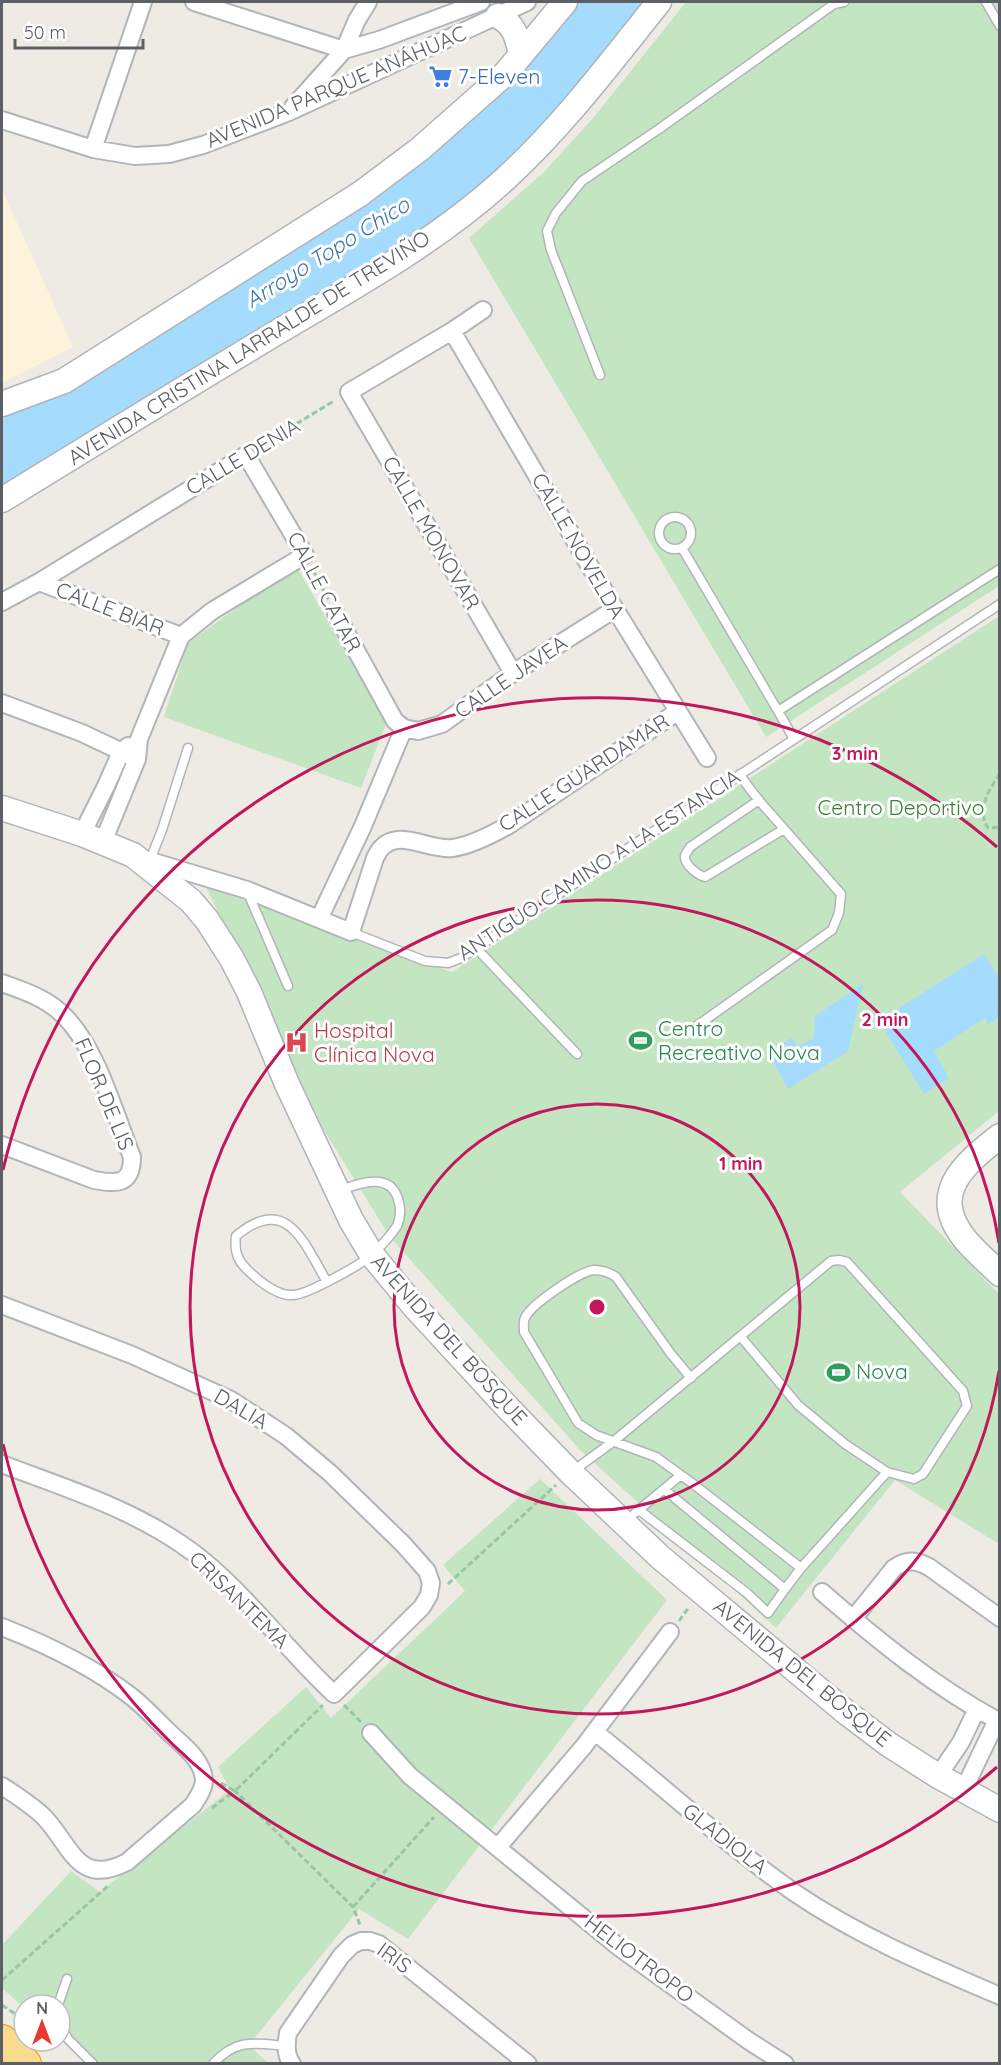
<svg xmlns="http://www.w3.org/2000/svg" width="1001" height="2065" viewBox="0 0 1001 2065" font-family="Quicksand,sans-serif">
<rect width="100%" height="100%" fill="#eeebe4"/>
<path fill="#fdf3da" d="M2 189 73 347 2 383Z"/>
<path fill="#c3e5c1" d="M686 2H999V586L766 737 469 238 544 172 594 117Z
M296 565 386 724 361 788 164 717 188 643Z
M999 616V1111L900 1192 999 1294V1544L895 1480 776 1628 581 1451 390 1237 322 1127 206 887 452 972Z
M540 1479 667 1600 408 1939 359 1909 249 2045 268 2063H88L60 2039V2005H24V2008L2 1988V1945L71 1871 100 1892 230 1790 218 1767 306 1687 331 1718 465 1591 443 1565Z"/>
<path fill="#a5dbfd" d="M565 2H659L504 179 2 500V419L360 194Z
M984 954 999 978V1017L988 1024 985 1018 934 1051 949 1078 924 1094 879 1021Z
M863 984 848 1051 788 1089 768 1052 792 1038 797 1047 814 1038 815 1016Z"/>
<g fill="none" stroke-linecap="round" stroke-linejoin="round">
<defs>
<path id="lane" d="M986 2 1000 26
M600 375 551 250 547 231 556 213 582 181 659 129 834 4 844 2
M659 533a16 16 0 1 1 32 0a16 16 0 1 1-32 0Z
M682 548 778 711 1000 569
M778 711 794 739
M740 774C751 794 769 811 784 829L705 877C698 875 684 865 685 856 686 852 689 850 690 847L759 800
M150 860 162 830 188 748
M248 893 288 986
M351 932 425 961 448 963 461 958 1000 604
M477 949 577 1054
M691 1030 832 930 839 913 841 894 784 829
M327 1282C304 1243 287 1193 236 1236 233 1259 243 1267 260 1281 269 1288 281 1296 293 1295 307 1295 362 1264 373 1254 381 1246 391 1235 397 1226 401 1217 401 1208 398 1199 390 1172 360 1183 340 1190
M691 1378 671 1354 616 1277C609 1272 602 1270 594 1270 580 1271 530 1305 525 1318 523 1321 524 1327 524 1332L578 1423 596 1435 656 1457 692 1483 801 1568 887 1472
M573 1471 614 1441 831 1261 839 1260 847 1262 963 1391 967 1406 923 1474 914 1479 887 1472 845 1444 798 1405 741 1337
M639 1510 747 1593 768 1613 785 1589 665 1490
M635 1513 681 1475
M785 1589 801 1568
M58 2005 67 1979
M60 2025 68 2039 93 2064
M213 2064C236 2038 255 2043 286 2046"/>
<path id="street" d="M194 2 344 50 379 40 481 2
M293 107 344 50 357 20 368 2
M2 120 93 149 135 156 169 154 203 145 289 112 527 2
M93 149 143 2
M483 310 452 331 349 392 513 673
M452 331 615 609 707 758
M39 582 181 636
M2 602 39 582 246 455 305 555 212 611 181 636 139 739 137 759 103 842
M336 614 395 721 404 728 418 731 442 724 513 673 615 609
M2 703 82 733 137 759
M82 834 106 786 121 752 128 746
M144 859 247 890 351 932 375 858C391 822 426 851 452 848 470 846 493 834 509 825L677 712
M319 919 363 826 404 728
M2 983C21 990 44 997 60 1012 96 1044 114 1112 132 1157 132 1185 117 1184 94 1180L2 1145
M2 1305 132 1355 231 1400 286 1436 330 1473 403 1544 427 1571 431 1583 429 1595 422 1607 334 1694C283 1647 238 1582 181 1544 127 1507 62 1487 2 1464
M822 1592C877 1640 935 1687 1000 1722
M853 1619 894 1568C907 1559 916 1560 929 1567L1000 1618
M2 1627C48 1645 92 1666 132 1697 146 1708 159 1723 172 1735 185 1747 203 1761 204 1780 204 1789 198 1797 193 1805L127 1862C77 1888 71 1844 43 1816 30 1804 16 1795 2 1786
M595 1732C662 1785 725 1844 795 1893 858 1936 930 1966 1000 1996
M371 1733 410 1776 620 1948 749 2041 785 2064
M938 1776 961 1742 977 1709
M963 1791 997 1720
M498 1847 584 1746 670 1632
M292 2064C285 2055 286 2044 288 2033L341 1956 352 1945 361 1941H370L379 1944 528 2064"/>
<path id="secondary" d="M498 16C515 25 517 37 521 54
M2 404 64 381 360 194 420 149 505 74 565 2
M2 500C93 444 184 388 276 333 355 286 436 242 505 179 563 126 610 63 659 2
M2 808 82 834 133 855 191 901 207 920 232 959 249 992 287 1084 351 1220 372 1255 414 1306 508 1408 570 1472 660 1557 847 1713 888 1744 938 1776 1000 1810
M1000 1136C964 1164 929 1193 964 1238 974 1251 988 1262 1000 1274"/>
<path id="highway" d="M2 2041 25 2064"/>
</defs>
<use href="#lane" stroke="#b1b5b9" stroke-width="11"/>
<use href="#street" stroke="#b1b5b9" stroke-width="20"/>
<use href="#secondary" stroke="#b0b4b9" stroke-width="27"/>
<use href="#highway" stroke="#ec9906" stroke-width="34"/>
<path stroke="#9ac6a4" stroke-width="3" stroke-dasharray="6 3" stroke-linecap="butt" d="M258 447 334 401
M313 570 329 601
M1000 774C989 789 976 810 988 828L1000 827
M448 1584 556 1485
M679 1621 689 1607
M344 1705 361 1722
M221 1783 235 1791 323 1705
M212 1808 235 1791 353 1907 360 1925
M353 1907 434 1817
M2 1980 108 1886
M2 2005 24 2020"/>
<use href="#lane" stroke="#fff" stroke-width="8"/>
<use href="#street" stroke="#fff" stroke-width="16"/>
<use href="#secondary" stroke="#fff" stroke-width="24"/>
<use href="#highway" stroke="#fada8f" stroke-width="32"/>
</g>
<g fill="none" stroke="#c2185b" stroke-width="3">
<circle cx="597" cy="1307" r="203"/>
<path d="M999 1371A407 407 0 1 1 999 1243"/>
<path d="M997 1767A610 610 0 0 1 3 1444M3 1170A610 610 0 0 1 997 847"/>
</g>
<defs>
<symbol id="supermarket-bare" viewBox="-9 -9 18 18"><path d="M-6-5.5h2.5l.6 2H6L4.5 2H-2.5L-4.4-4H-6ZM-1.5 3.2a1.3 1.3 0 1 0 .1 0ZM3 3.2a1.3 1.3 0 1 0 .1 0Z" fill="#3f7fe0" stroke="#fff" stroke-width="2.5" paint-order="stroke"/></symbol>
<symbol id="stadium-bare" viewBox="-9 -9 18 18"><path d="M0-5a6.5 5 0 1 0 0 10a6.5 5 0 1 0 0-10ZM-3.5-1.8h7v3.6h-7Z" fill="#2e9e5b" stroke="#fff" stroke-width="2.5" paint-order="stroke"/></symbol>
<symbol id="hospital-bare" viewBox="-9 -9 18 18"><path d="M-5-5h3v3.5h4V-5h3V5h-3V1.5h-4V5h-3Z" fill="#e0444e" stroke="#fff" stroke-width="2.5" paint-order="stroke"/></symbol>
</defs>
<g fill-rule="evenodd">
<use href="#supermarket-bare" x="424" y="60" width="33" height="33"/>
<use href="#stadium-bare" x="624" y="1024" width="33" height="33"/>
<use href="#hospital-bare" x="280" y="1026" width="33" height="33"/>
<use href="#stadium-bare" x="822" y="1356" width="33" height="33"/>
</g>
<g text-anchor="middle" stroke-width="6" stroke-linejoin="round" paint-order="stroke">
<g font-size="21" fill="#366cbe" stroke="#fff" text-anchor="start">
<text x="458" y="84">7-Eleven</text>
</g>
<g font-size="21" fill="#5c6064" stroke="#fff">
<text transform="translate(336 87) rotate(-23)" y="7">AVENIDA PARQUE ANÁHUAC</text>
<text transform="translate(249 348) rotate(-32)" y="7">AVENIDA CRISTINA LARRALDE DE TREVIÑO</text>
<text transform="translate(243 457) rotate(-31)" y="7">CALLE DENIA</text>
<text transform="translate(431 533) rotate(60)" y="7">CALLE MONOVAR</text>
<text transform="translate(578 546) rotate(60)" y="7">CALLE NOVELDA</text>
<text transform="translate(324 592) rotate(62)" y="7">CALLE CATAR</text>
<text transform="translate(110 609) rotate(21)" y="7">CALLE BIAR</text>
<text transform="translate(511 677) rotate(-34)" y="7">CALLE JAVEA</text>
<text transform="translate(584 773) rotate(-33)" y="7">CALLE GUARDAMAR</text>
<text transform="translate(599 865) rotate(-33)" y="7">ANTIGUO CAMINO A LA ESTANCIA</text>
<text transform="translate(104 1094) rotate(67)" y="7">FLOR DE LIS</text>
<text transform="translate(449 1340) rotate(48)" y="7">AVENIDA DEL BOSQUE</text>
<text transform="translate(241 1409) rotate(30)" y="7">DALIA</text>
<text transform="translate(239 1600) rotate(44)" y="7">CRISANTEMA</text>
<text transform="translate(802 1673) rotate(39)" y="7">AVENIDA DEL BOSQUE</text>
<text transform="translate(725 1839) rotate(38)" y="7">GLADIOLA</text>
<text transform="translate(394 1958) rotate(36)" y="7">IRIS</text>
<text transform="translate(639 1959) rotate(37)" y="7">HELIOTROPO</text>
</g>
<g font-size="21" fill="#368136" stroke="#fff">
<text x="901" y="815">Centro Deportivo</text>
</g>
<g font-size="21" fill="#27864d" stroke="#fff" text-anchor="start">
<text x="658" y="1036">Centro<tspan x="658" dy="24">Recreativo Nova</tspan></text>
<text x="856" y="1379">Nova</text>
</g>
<g font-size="21" fill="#be3a42" stroke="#fff" text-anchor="start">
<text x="314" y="1038">Hospital<tspan x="314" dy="24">Clínica Nova</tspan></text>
</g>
<g font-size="22" font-style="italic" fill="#4076a6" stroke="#fff">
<text transform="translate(327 252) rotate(-32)" y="8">Arroyo Topo Chico</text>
</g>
</g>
<circle cx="597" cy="1307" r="9" fill="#c2185b" stroke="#fff" stroke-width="3"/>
<g font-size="18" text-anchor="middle" font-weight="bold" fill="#c2185b" stroke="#fff" stroke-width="6" stroke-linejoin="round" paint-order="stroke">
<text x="855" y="760">3 min</text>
<text x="885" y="1026">2 min</text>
<text x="741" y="1170">1 min</text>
</g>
<rect width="1001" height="2065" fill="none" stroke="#5c6064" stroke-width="6"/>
<g transform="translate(42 2023)"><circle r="28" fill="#ffffff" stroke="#bebfc1" stroke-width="1.5"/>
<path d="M0-4.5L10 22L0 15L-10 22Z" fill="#e53933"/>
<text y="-9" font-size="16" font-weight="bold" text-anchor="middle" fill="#5c6064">N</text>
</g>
<path d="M15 39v9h128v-9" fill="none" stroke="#5c6064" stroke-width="3"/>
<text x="24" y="39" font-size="18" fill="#5c6064" stroke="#ffffff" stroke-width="4.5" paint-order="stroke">50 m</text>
</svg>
